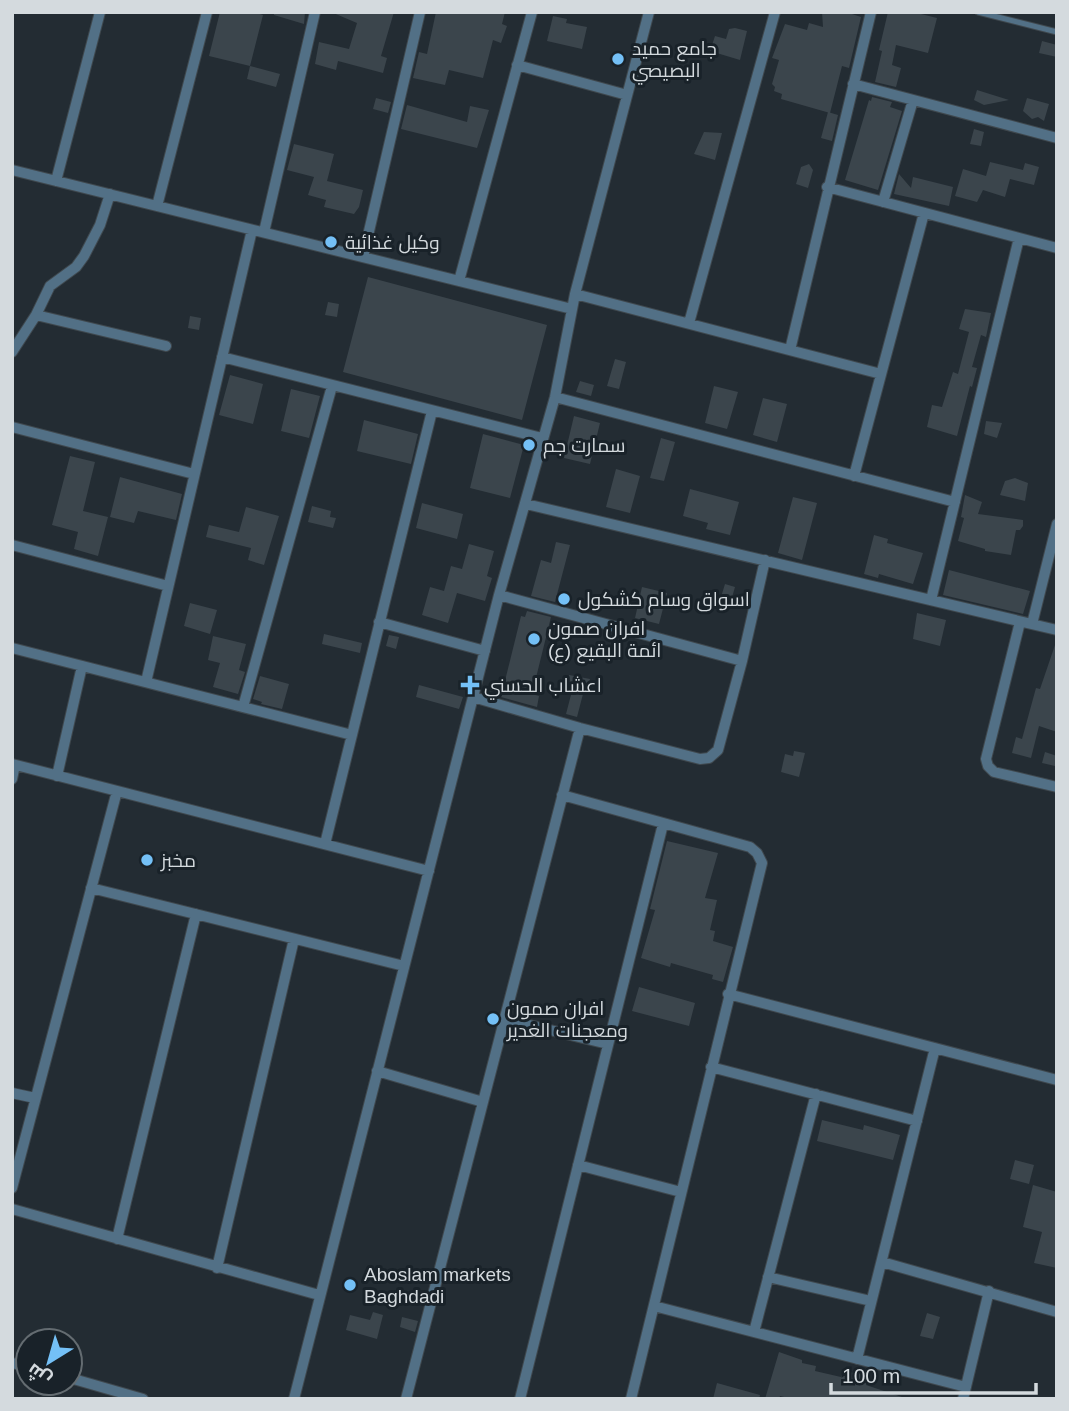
<svg xmlns="http://www.w3.org/2000/svg" width="1069" height="1411" viewBox="0 0 1069 1411" font-family="Arial,Cairo,sans-serif">
<rect width="100%" height="100%" fill="#232c33"/>
<path fill="#3b454c" d="M220 12H253L263 15 250 66 209 56Z
M274 12H305L304 24 274 15Z
M331 12H394L381 56 387 58 383 73 338 61 336 70 315 64 319 42 349 49 357 23Z
M436 12H505L502 24 507 26 501 43 493 40 483 78 449 70 445 85 413 78 419 52 427 54Z
M822 12H846L861 17 849 68 842 66 830 113 781 99 782 94 774 91 775 87 772 84 779 60 772 58 785 24 807 30 809 23 823 27Z
M888 12H913L937 18 928 53 896 45 892 65 901 68 896 87 875 82 882 51 879 50Z
M553 16 567 19 566 23 587 27 582 49 547 41Z
M735 28 747 31 740 60 710 51 715 36 726 39 729 29Z
M1042 41 1057 45V57L1039 53Z
M250 66 280 74 276 87 247 79Z
M977 90 1009 100 984 105 974 100Z
M872 97 892 102 890 107 902 111 878 190 845 180 869 100 871 101Z
M376 98 391 102 388 113 373 109Z
M1027 98 1049 104 1044 121 1038 117 1032 119 1023 111Z
M407 105 467 122 470 106 489 110 477 148 401 129Z
M828 112 838 115 832 141 821 138Z
M974 129 984 132 981 146 970 144Z
M704 132 722 133 715 160 694 154Z
M294 144 334 154 327 181 363 190 359 207 354 214 324 207 326 200 308 195 314 177 287 170Z
M990 162 1023 170 1025 163 1039 167 1034 185 1010 179 1005 197 983 190 977 202 955 196 963 169 986 176Z
M809 164 813 170 808 188 796 184 801 167Z
M899 174 911 188 913 177 953 187 949 206 894 194Z
M368 277 547 325 522 420 343 372Z
M328 302 339 304 337 317 325 315Z
M965 309 991 313 986 337 981 335 972 367 977 368 972 387 970 386 957 436 927 427 932 405 942 407 953 372 958 374 969 332 959 329Z
M190 316 201 318 199 330 188 328Z
M615 359 626 362 619 389 607 386Z
M230 375 263 384 253 424 219 415Z
M580 381 594 385 591 396 576 392Z
M714 386 738 392 727 429 705 423Z
M291 389 320 396 309 438 281 431Z
M763 398 787 404 777 442 753 435Z
M574 416 600 423 590 464 564 458Z
M364 420 418 434 411 464 357 451Z
M986 421 1002 423 997 438 984 434Z
M483 434 524 445 510 498 470 488Z
M661 438 675 442 664 481 650 478Z
M70 456 95 462 83 511 108 517 98 556 74 549 78 532 52 525Z
M616 469 640 476 630 513 606 507Z
M120 477 182 494 176 520 138 511 134 523 110 517Z
M1015 478 1028 483 1025 501 1000 495 1005 481Z
M690 489 739 502 730 535 706 529 708 523 683 516Z
M965 495 982 502 978 514 1023 520V526L1020 530H1016L1011 555 985 551V549L958 541 964 518 961 517Z
M793 497 817 503 802 560 778 553Z
M422 503 463 514 457 539 416 528Z
M312 506 331 511 330 517 336 518 333 528 308 522Z
M246 507 279 516 264 565 248 560 251 548 206 537 209 525 239 532Z
M874 535 888 539 887 543 923 553 913 584 879 574 878 578 864 574Z
M556 542 570 545 555 602 531 596 541 560 551 563Z
M469 544 494 551 487 576 492 578 485 601 457 593 448 623 422 615 430 587 444 591 451 566 462 569Z
M949 570 1030 591 1023 614 943 595Z
M725 584 735 587 731 601 721 597Z
M642 587 667 593 659 624 635 618Z
M190 603 217 610 210 634 184 626Z
M527 611 551 617 532 694 539 696 537 707 501 697 521 616 525 617Z
M917 613 946 620 940 646 913 639Z
M324 634 362 643 360 653 322 644Z
M389 635 399 637 396 649 386 646Z
M213 636 246 644 239 670 245 672 238 694 213 687 220 663 208 660Z
M1055 645 1057 732 1039 726 1031 758 1012 753 1016 737 1022 739 1036 688 1040 689Z
M569 675 590 679 587 695 583 694 577 717 566 714 572 691 566 690Z
M260 676 289 684 282 709 261 704 262 702 253 699Z
M419 685 463 697 459 709 416 697Z
M794 751 805 753 799 777 781 772 785 754 793 756Z
M1045 752 1057 756 1055 766 1042 763Z
M667 841 718 853 705 898 717 900 710 930 715 931 713 941 733 947 723 982 712 979 713 975 671 963 670 967 641 958 655 910 650 909Z
M639 987 695 1003 689 1026 632 1011Z
M822 1120 863 1130 864 1125 900 1135 893 1160 817 1141Z
M1015 1160 1034 1165 1029 1184 1010 1179Z
M1033 1185 1057 1192V1268L1034 1263 1042 1232 1023 1227Z
M373 1312 383 1315 377 1339 346 1330 350 1315 370 1320Z
M927 1313 940 1317 933 1339 920 1336Z
M402 1317 418 1321 415 1332 400 1327Z
M779 1352 802 1360V1363L816 1366 815 1371 841 1377 843 1371 868 1375 866 1385 902 1397V1399H792L780 1396 779 1399H765Z
M717 1383 760 1395 759 1399H713Z"/>
<g fill="none" stroke-linecap="round" stroke-linejoin="round">
<defs>
<path id="lane" d="M978 12 1057 32"/>
<path id="street" d="M517 65 627 95
M853 84 1057 138
M12 170 572 309
M56 181 100 12
M827 187 1057 248
M883 202 913 100
M157 206 207 12
M264 232 315 12
M363 257 420 12
M459 281 532 12
M575 294 881 374
M36 315 166 346
M689 323 775 12
M790 350 871 12
M12 352 36 315 50 286 76 267 84 256 100 225 110 194
M222 357 542 438
M555 397 955 502
M12 427 194 474
M854 476 924 213
M526 504 1057 630
M12 545 168 586
M499 595 742 661
M931 600 1019 238
M379 622 485 651
M1020 622 986 759 988 766 994 772 1057 787
M1032 624 1057 524
M12 648 352 735
M146 682 252 230
M473 697 580 728 700 759 709 758 718 750 742 661 765 560
M243 707 332 386
M12 764 429 871
M57 776 82 666
M12 779 15 765
M562 795 750 847 757 853 762 863 631 1399
M325 844 432 411
M91 888 404 966
M728 994 1057 1080
M504 1019 608 1044
M711 1067 917 1121
M377 1071 483 1102
M12 1093 35 1098
M578 1165 681 1192
M12 1188 117 791
M12 1209 319 1295
M117 1239 196 914
M882 1262 1057 1312
M217 1268 294 939
M768 1277 871 1301
M654 1306 966 1387
M754 1332 816 1094
M857 1359 935 1048
M12 1363 28 1367
M70 1378 143 1399
M294 1399 499 595 555 397 575 294 649 12
M406 1399 580 728
M520 1399 663 824
M963 1399 989 1291"/>
</defs>
<use href="#lane" stroke="#3f484e" stroke-width="7"/>
<use href="#street" stroke="#3f484e" stroke-width="12"/>
<use href="#lane" stroke="#527086" stroke-width="5"/>
<use href="#street" stroke="#527086" stroke-width="10"/>
</g>
<g fill="#74c0f6" stroke="#192229" stroke-width="2.5">
<circle cx="618" cy="59" r="7"/>
<circle cx="331" cy="242" r="7"/>
<circle cx="529" cy="445" r="7"/>
<circle cx="564" cy="599" r="7"/>
<circle cx="534" cy="639" r="7"/>
<path d="M466.5 674.5h7v7h7v7h-7v7h-7v-7h-7v-7h7z"/>
<circle cx="147" cy="860" r="7"/>
<circle cx="493" cy="1019" r="7"/>
<circle cx="350" cy="1285" r="7"/>
</g>
<g text-anchor="middle" stroke-width="6" stroke-linejoin="round" paint-order="stroke">
<g font-size="19" fill="#d4dade" stroke="#192229" text-anchor="start">
<text x="632" y="55">جامع حميد<tspan x="632" dy="22">البصيصي</tspan></text>
<text x="345" y="249">وكيل غذائية</text>
<text x="543" y="452">سمارت جم</text>
<text x="578" y="606">اسواق وسام كشكول</text>
<text x="548" y="635">افران صمون<tspan x="548" dy="22">ائمة البقيع (ع)</tspan></text>
<text x="484" y="692">اعشاب الحسني</text>
<text x="161" y="867">مخبز</text>
<text x="507" y="1015">افران صمون<tspan x="507" dy="22">ومعجنات الغدير</tspan></text>
<text x="364" y="1281">Aboslam markets<tspan x="364" dy="22">Baghdadi</tspan></text>
</g>
</g>
<rect width="1069" height="1411" fill="none" stroke="#d4dade" stroke-width="28"/>
<g transform="translate(49 1362) rotate(217)"><circle r="33" fill="#192229" stroke="#646c71" stroke-width="2"/>
<path d="M0-5L12 26L0 18L-12 26Z" fill="#74c0f6"/>
<text y="-10" font-size="19" font-weight="bold" text-anchor="middle" fill="#d4dade">ش</text>
</g>
<path d="M831 1383v10h205v-10" fill="none" stroke="#d4dade" stroke-width="3.5"/>
<text x="842" y="1383" font-size="21" fill="#d4dade" stroke="#192229" stroke-width="5" paint-order="stroke">100 m</text>
</svg>
